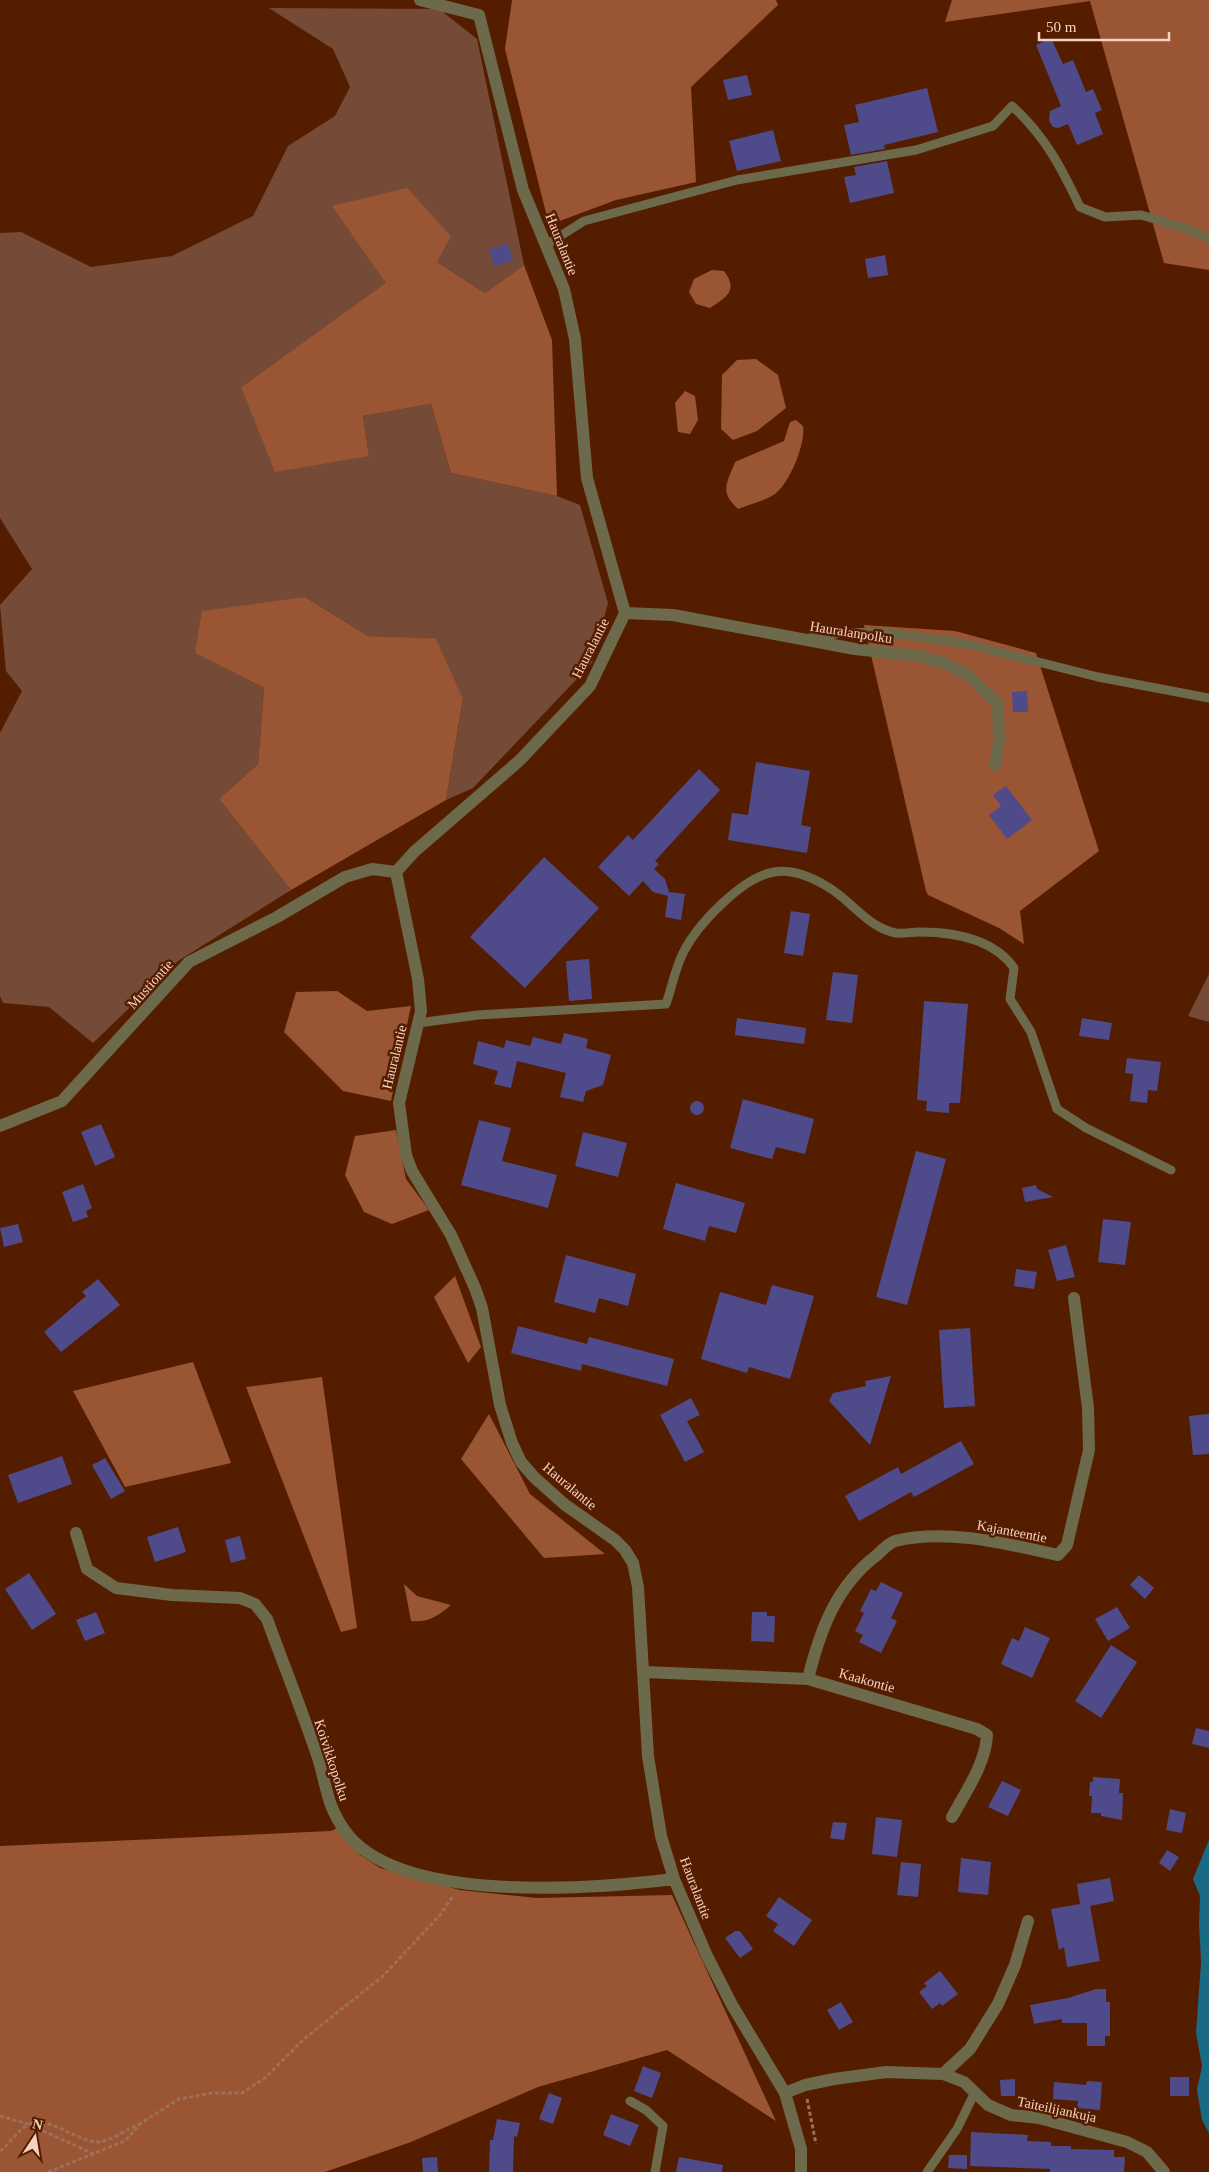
<svg xmlns="http://www.w3.org/2000/svg" width="1209" height="2172" viewBox="0 0 1209 2172" font-family="'Times New Roman',serif">
<rect width="100%" height="100%" fill="#551d00"/>
<path fill="#754b37" d="M269 8 439 9 477 39 524 265 485 293 437 262 333 206 387 283 241 387 369 456 363 416 431 404 451 473 557 496 580 505 608 603 592 663 473 788 446 800 463 700 436 638 368 636 305 597 196 653 264 688 258 764 219 799 291 890 178 961 93 1043 49 1007 3 1003 0 996V733L22 691 6 671 0 605 32 569 0 518V233L21 232 91 267 172 256 253 216 288 146 335 116 350 87 333 49Z
M1209 974V1022L1188 1016Z"/>
<path fill="#9a5534" d="M512 0H776L778 5 691 87 696 182 616 200 549 225 505 49Z
M952 0H1209V270L1164 263 1090 1 945 22Z
M407 188 451 236 437 262 485 293 524 265 552 340 557 496 451 473 431 404 363 416 369 456 275 472 241 387 386 283 332 206Z
M712 270 724 271C739 291 726 297 710 308L696 304 689 292 694 279Z
M756 359 778 375 786 408 757 431 733 440 721 429 722 375 737 360Z
M685 391 695 396 698 420 690 434 678 432 675 403Z
M796 420 803 426C806 444 789 484 775 494 765 501 749 504 738 509 719 492 727 483 735 462L784 441 790 422Z
M305 597 368 636 436 638 463 699 446 800 291 890 219 799 258 764 264 688 195 653 202 611Z
M864 625 955 631 1036 653 1099 851 1020 911 1024 944 999 928 928 895 926 891Z
M337 991 367 1011 411 1006 391 1101 343 1091 284 1032 296 992Z
M396 1130 406 1179 429 1210 392 1224 364 1212 345 1175 355 1136Z
M455 1276 481 1347 468 1363 434 1297Z
M193 1362 231 1463 125 1487 73 1391Z
M322 1377 357 1628 341 1632 246 1387Z
M489 1414 530 1494 605 1554 544 1558 461 1459Z
M404 1584 417 1596 451 1605C438 1616 428 1623 411 1621Z
M339 1827 360 1855 380 1868 460 1890 537 1898 672 1895 776 2121 667 2050 538 2087 411 2142 325 2172H0V1846L331 1831Z"/>
<path fill="#1c6983" d="M1209 1840V2133L1202 2120 1197 2090 1202 2066 1196 2033 1201 1962 1199 1924 1200 1896 1193 1879Z"/>
<path fill="#4f4a8a" d="M1051 38 1063 64 1073 60 1086 92 1093 89 1102 110 1095 113 1103 134 1077 145 1068 124 1058 128 1053 127 1049 121 1050 111 1061 106 1036 45Z
M747 75 752 95 728 100 723 80Z
M927 88 938 132 884 145 885 149 851 155 844 125 859 122 855 105Z
M773 130 781 161 737 171 729 141Z
M887 161 894 193 850 203 844 177 856 175 854 167Z
M508 244 513 261 494 266 489 249Z
M885 255 888 275 868 278 865 259Z
M1027 691 1028 712H1013L1012 692Z
M756 762 810 771 801 825 811 827 807 853 728 840 732 813 748 815Z
M699 769 720 790 655 861 659 864 654 869 665 879 669 892 685 894 681 920 665 917 668 896 653 892 643 881 629 896 598 867 628 835 633 840Z
M1006 786 1032 820 1007 839 989 815 1001 806 993 795Z
M544 857 599 908 525 988 470 937Z
M791 911 810 914 803 956 784 953Z
M589 959 592 999 569 1001 566 961Z
M833 972 858 975 852 1023 826 1020Z
M924 1001 968 1004 960 1103H949V1113L926 1111 927 1101 917 1100Z
M737 1018 806 1028 804 1044 735 1035Z
M1082 1018 1112 1023 1109 1040 1079 1036Z
M564 1033 588 1039 586 1048 611 1055 603 1085 586 1091 583 1102 560 1097 566 1073 517 1061 511 1088 494 1084 498 1071 473 1064 478 1041 504 1048 506 1040 530 1046 533 1037 561 1044Z
M1127 1058 1161 1062 1157 1091 1148 1090 1147 1103 1130 1101 1133 1074 1125 1073Z
M743 1099 814 1119 805 1154 776 1147 772 1159 730 1148Z
M690 1108a7 7 0 1 1 14 0a7 7 0 1 1-14 0Z
M479 1120 511 1128 502 1161 557 1175 548 1208 461 1185Z
M101 1124 115 1157 95 1166 81 1132Z
M583 1132 627 1143 618 1177 575 1166Z
M916 1151 946 1159 907 1305 876 1297Z
M676 1183 745 1203 736 1233 709 1226 705 1241 663 1229Z
M83 1184 92 1208 86 1211 88 1217 73 1222 62 1192Z
M1036 1185 1037 1189 1053 1197 1025 1202 1022 1188Z
M1103 1219 1131 1222 1125 1265 1098 1262Z
M18 1224 23 1242 4 1247 0 1228Z
M1066 1245 1075 1277 1057 1281 1048 1250Z
M566 1255 636 1274 628 1306 599 1298 595 1313 554 1302Z
M1016 1269 1037 1272 1034 1289 1014 1286Z
M98 1279 120 1305 61 1352 44 1332 86 1296 82 1292Z
M772 1285 814 1296 790 1379 749 1367 747 1373 701 1359 720 1292 766 1305Z
M518 1326 587 1344 589 1337 674 1359 667 1386 582 1364 581 1371 511 1353Z
M970 1328 975 1406 944 1408 939 1330Z
M891 1376 870 1445 829 1401 833 1393 866 1386 865 1381Z
M691 1398 700 1415 687 1421 704 1452 685 1462 660 1415Z
M1209 1414V1454L1193 1455 1189 1416Z
M961 1441 974 1464 914 1497 911 1492 859 1521 845 1496 898 1467 901 1474Z
M62 1456 72 1484 18 1503 8 1475Z
M105 1458 125 1491 111 1499 92 1465Z
M178 1527 186 1552 155 1562 147 1537Z
M240 1536 246 1559 231 1563 225 1540Z
M29 1573 56 1614 32 1630 5 1589Z
M1139 1575 1154 1588 1145 1599 1130 1585Z
M881 1582 903 1593 891 1618 897 1621 881 1653 859 1642 863 1635 855 1631 864 1613 860 1611 871 1589 876 1591Z
M1117 1607 1130 1628 1108 1641 1095 1619Z
M96 1612 105 1633 85 1641 76 1620Z
M752 1612H767V1616H775L774 1642 751 1641Z
M1025 1627 1050 1638 1032 1678 1001 1664 1012 1638 1019 1641Z
M1111 1645 1137 1662 1101 1718 1075 1701Z
M1196 1728 1209 1731V1748L1192 1744Z
M1093 1777 1120 1779 1119 1793H1123L1122 1820 1101 1816V1813H1091L1092 1796H1089L1090 1782H1093Z
M1002 1781 1021 1790 1008 1816 988 1807Z
M1170 1809 1186 1813 1182 1833 1166 1830Z
M876 1817 902 1820 897 1857 872 1854Z
M833 1822 847 1823 844 1840 830 1838Z
M1167 1850 1179 1857 1170 1871 1159 1863Z
M961 1858 991 1862 988 1895 958 1892Z
M901 1862 921 1864 918 1897 897 1895Z
M1110 1878 1114 1901 1090 1906 1100 1961 1067 1967 1064 1947 1059 1950 1051 1909 1080 1904 1077 1884Z
M779 1897 812 1920 794 1946 773 1931 778 1924 766 1916Z
M735 1931H740L753 1949 740 1958 725 1938Z
M940 1971 958 1994 942 2006 940 2003 932 2009 919 1992 927 1986 924 1983Z
M1096 1989H1106V2002H1110V2036H1105V2046H1087V2023H1062V2019L1034 2024 1030 2005 1068 1998Z
M841 2002 853 2022 839 2030 827 2010Z
M643 2066 661 2073 652 2098 634 2091Z
M1170 2077H1189V2096H1170Z
M1015 2079V2096H1001L1000 2080Z
M1087 2081 1102 2082 1100 2110 1077 2108 1078 2101 1053 2099 1054 2082 1086 2085Z
M549 2093 562 2098 553 2124 539 2119Z
M611 2114 639 2125 630 2146 603 2135Z
M497 2119 520 2123 517 2137 514 2136 513 2172H489L490 2140H493Z
M971 2132 1028 2135 1027 2141 1051 2142V2146H1071V2149L1114 2150V2157H1125L1124 2172H1050V2169L970 2166Z
M949 2155H967V2169L948 2168Z
M437 2157 438 2172H423L422 2158Z
M679 2157 723 2165 722 2172H676Z"/>
<g fill="none" stroke-linecap="round" stroke-linejoin="round">
<path stroke="#9f7059" stroke-width="3" stroke-dasharray="4 2.5" stroke-linecap="butt" d="M807 2099 816 2144
M0 2116 28 2124 94 2154
M0 2151C10 2144 17 2130 28 2125 48 2114 77 2142 98 2142 112 2141 126 2129 140 2124
M48 2172 125 2141 141 2123 179 2099 212 2093H242L265 2078 304 2039 383 1976 440 1915 454 1895"/>
<path stroke="#6c6a4b" stroke-width="9" d="M546 245 584 221 737 180 916 150 993 126 1012 106C1045 136 1061 167 1080 207L1105 217 1141 215 1188 229 1209 239
M810 638 841 633 881 632 963 643 1098 677 1209 698
M418 1023 478 1015 666 1004C672 987 675 969 683 953 697 925 742 877 774 872 792 869 813 878 828 887 852 901 868 928 896 933 903 934 912 932 919 932 953 932 993 938 1014 968L1010 999 1031 1032 1057 1109 1086 1128 1171 1170
M630 2101 646 2110 663 2126 655 2172
M927 2172 957 2129 975 2092"/>
<path stroke="#6c6a4b" stroke-width="12" d="M625 613 673 615 855 649 919 656 946 664 968 675 998 704 999 741 995 765
M396 872 418 979 421 1011 399 1103 406 1155 412 1171 451 1235 475 1288 482 1308 500 1405 512 1443 521 1462 534 1477 564 1504 615 1540 625 1550 633 1563 638 1587 648 1756 661 1836 674 1879 707 1956 732 2005 785 2093 801 2149V2172
M396 872 414 852 519 761 590 686 625 613 587 478 575 339 564 289 523 190 479 15 420 0
M0 1126 62 1101 189 962 277 917 345 877 372 869 396 872
M76 1533 87 1569 116 1588 172 1595 240 1598 255 1604 267 1619C284 1666 303 1713 319 1761 327 1788 327 1806 345 1831 398 1905 593 1889 674 1879
M645 1672 808 1679 977 1729 987 1735C986 1763 965 1793 952 1817
M808 1679C820 1630 836 1586 877 1555 882 1550 889 1543 895 1541 946 1528 1008 1544 1058 1555L1067 1545 1089 1450 1088 1408 1074 1298
M943 2074 970 2049 998 2004 1015 1965 1028 1921
M785 2093 805 2085 834 2079 886 2072 943 2074 964 2082 988 2105 1011 2115 1039 2118 1127 2142 1147 2152 1164 2172"/>
</g>
<g text-anchor="middle" stroke-width="5" stroke-linejoin="round" paint-order="stroke">
<g font-size="14" fill="#f6d2c1" stroke="#551d00">
<text transform="translate(562 244) rotate(68)" y="5">Hauralantie</text>
<text transform="translate(851 632) rotate(9)" y="5">Hauralanpolku</text>
<text transform="translate(590 648) rotate(-63)" y="5">Hauralantie</text>
<text transform="translate(150 984) rotate(-48)" y="5">Mustiontie</text>
<text transform="translate(394 1057) rotate(-76)" y="5">Hauralantie</text>
<text transform="translate(570 1486) rotate(40)" y="5">Hauralantie</text>
<text transform="translate(1012 1531) rotate(11)" y="5">Kajanteentie</text>
<text transform="translate(867 1680) rotate(16)" y="5">Kaakontie</text>
<text transform="translate(332 1760) rotate(72)" y="5">Koivikkopolku</text>
<text transform="translate(696 1888) rotate(69)" y="5">Hauralantie</text>
<text transform="translate(1057 2109) rotate(12)" y="5">Taiteilijankuja</text>
</g>
</g>
<g transform="translate(35 2137) rotate(12)" stroke="#551d00" stroke-width="4" paint-order="stroke">
<path d="M0-4L9 19L0 12L-9 19Z" fill="#f6d2c1"/>
<text y="-8" font-size="14" font-weight="bold" text-anchor="middle" fill="#f6d2c1">N</text>
</g>
<path d="M1039 32v8h130v-8" fill="none" stroke="#f6d2c1" stroke-width="2.5"/>
<text x="1046" y="32" font-size="15" fill="#f6d2c1" stroke="#551d00" stroke-width="4" paint-order="stroke">50 m</text>
</svg>
